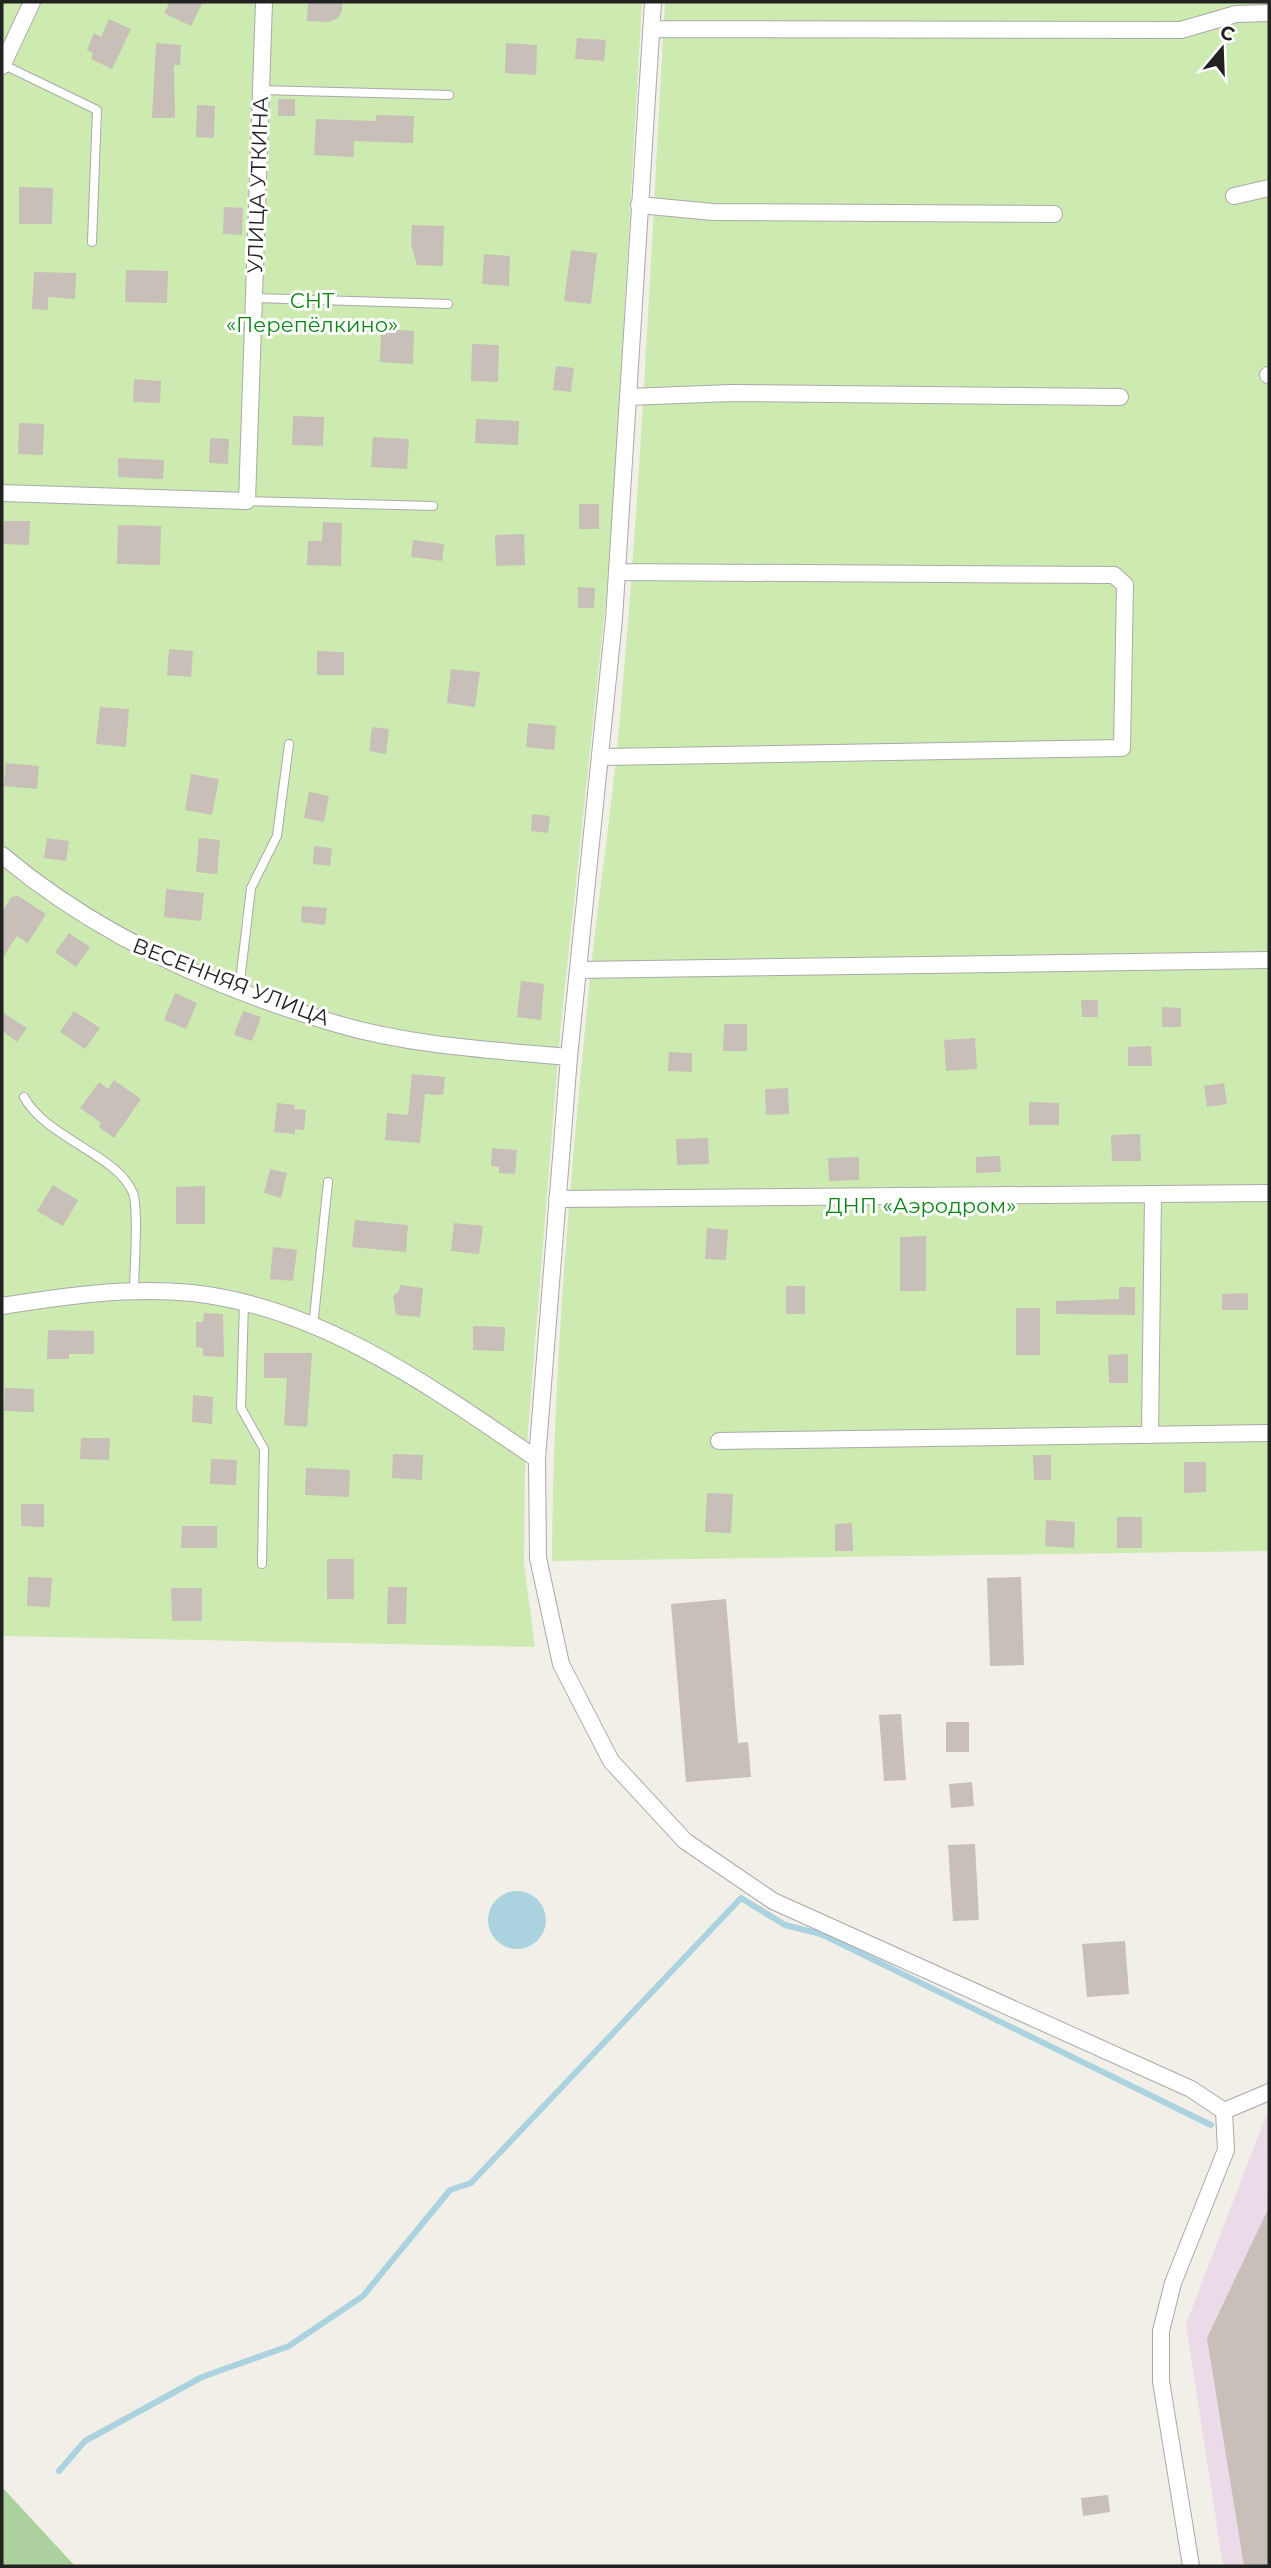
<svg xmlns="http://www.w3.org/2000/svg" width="1271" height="2568" viewBox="0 0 1271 2568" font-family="Montserrat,sans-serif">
<rect width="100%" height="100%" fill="#f2efe9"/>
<path fill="#ebdbe8" d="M1267 2113 1269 2566H1223L1186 2324Z"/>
<path fill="#cdebb0" d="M2 2H642L610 562 560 1034 525 1468 524 1564 535 1647 2 1636Z
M665 2H1269V1551L552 1561C553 1371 570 1179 589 989 597 906 610 823 618 739 641 494 651 248 665 2Z"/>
<path fill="#add19e" d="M2 2487 75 2566H2Z"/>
<path fill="#aad3df" d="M488 1920a29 29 0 1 1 58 0a29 29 0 1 1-58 0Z"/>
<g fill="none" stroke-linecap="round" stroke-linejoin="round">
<path stroke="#aad3df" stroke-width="6" d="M59 2471 85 2441 202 2377 289 2346 363 2296 450 2190 471 2183 741 1898 785 1925 821 1934 1211 2125"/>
</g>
<path fill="#c7bfb8" d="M170 2H203L191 26 164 13Z
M308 2H342V11L338 18 329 22 307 21Z
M109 19 131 29 112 69 91 59 93 53 87 50 94 33 101 37Z
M577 38 606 40 604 61 575 59Z
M156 43 181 45 180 65H174L175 118H152Z
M506 43 537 45 536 75 505 73Z
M278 99H295V116H278Z
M197 105 215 106 214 138 196 137Z
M376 115 414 116 413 143 354 141V157L314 155 316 119 376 121Z
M19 187 53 188 52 224H19Z
M224 207 243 208 242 235 223 234Z
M412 225 444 226 443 266 417 265 411 244Z
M571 250 597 253 591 304 564 301Z
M484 254 510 256 509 286 482 284Z
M126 270 168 271 167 303 125 302Z
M34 272 76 273 75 299 48 297V310L32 309Z
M381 329 414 331 413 364 380 362Z
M472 344 499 345 498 382 471 381Z
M556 366 574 368 571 392 553 390Z
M134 379 161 381 160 403 133 402Z
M293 416 324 417 323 446 292 445Z
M476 419 519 421 518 445 475 443Z
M19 423 44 424 43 455 18 454Z
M373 437 409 439 407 469 371 467Z
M210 438 229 439 228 464 209 463Z
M118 458 164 460 163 479 118 477Z
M579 504H599V529H579Z
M4 521H30L29 545 3 544Z
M323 522 342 523 341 566 307 565 308 541H322Z
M118 525 161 526 160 565 117 564Z
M524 534 525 565 496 566 495 535Z
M413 540 444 544 442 561 411 557Z
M578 587 595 588 594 608H578Z
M169 649 193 651 191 677 167 675Z
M317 651 344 652V675H317Z
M451 669 480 672 475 707 447 703Z
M100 707 129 709 126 747 96 744Z
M528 723 556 726 554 750 526 747Z
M372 727 389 729 386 754 369 751Z
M6 763 39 766 37 789 4 786Z
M191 774 219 779 212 815 185 810Z
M309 792 329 796 324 822 304 818Z
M532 814 550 816 548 833 531 831Z
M47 838 69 841 66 861 44 858Z
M199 838 220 840 217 874 196 872Z
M314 846 332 848 330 866 313 864Z
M166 889 204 893 201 921 164 917Z
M18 896 46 914 28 943 17 936 2 959V912L11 897Z
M302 906 327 908 325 925 301 922Z
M69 933 90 947 76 967 55 952Z
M521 981 544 984 541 1020 517 1017Z
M175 993 197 1003 186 1029 164 1020Z
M1081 1000H1098V1017H1082Z
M1162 1007 1181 1008V1027H1162Z
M74 1011 100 1028 85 1049 60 1032Z
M243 1011 261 1017 252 1041 234 1035Z
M2 1012 27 1028 17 1042 2 1031Z
M724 1024H747V1051H723Z
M975 1038 977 1069 946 1071 944 1040Z
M1151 1046 1152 1066H1128V1047Z
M669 1052 692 1053V1072L668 1071Z
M412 1074 445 1077 443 1095 425 1094 420 1143 385 1140 387 1113 408 1115Z
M114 1080 141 1099 114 1138 99 1127 101 1123 80 1108 99 1082 108 1089Z
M1224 1083 1227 1104 1207 1107 1204 1086Z
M788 1088 789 1114 766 1115 765 1089Z
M1029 1102 1059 1103V1125H1029Z
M277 1103 295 1105 294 1109 306 1110 304 1130 295 1129V1134L274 1132Z
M1140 1134 1141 1161H1112L1111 1135Z
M708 1138 709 1164 677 1165 676 1139Z
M492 1148 517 1150 515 1174 499 1173V1167L491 1166Z
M1000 1156 1001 1172 976 1173V1157Z
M859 1157V1180L829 1181 828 1158Z
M270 1169 287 1173 281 1198 264 1193Z
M53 1185 78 1200 63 1226 37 1211Z
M205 1186V1224H176V1187Z
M355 1220 408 1225 406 1252 352 1247Z
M454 1223 483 1226 479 1254 451 1251Z
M707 1228 728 1230 726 1260 705 1259Z
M926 1236V1291H900V1237Z
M273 1247 297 1250 293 1281 270 1279Z
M400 1285 423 1288 420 1317 396 1315 393 1296 399 1291Z
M786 1286H805V1314H786Z
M1119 1287H1135V1315L1056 1314V1301L1119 1299Z
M1248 1293V1310H1222V1294Z
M1016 1308H1040V1355H1016Z
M204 1313 223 1314 224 1357 203 1356V1348L196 1347V1322H203Z
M473 1326 505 1327 504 1351 473 1350Z
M48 1330 94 1331V1354H69V1359H47Z
M264 1353H312L307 1427 284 1425 287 1378H264Z
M1128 1354V1383H1109L1108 1355Z
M5 1388 34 1389V1412L4 1411Z
M193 1395 213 1397 212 1424 192 1422Z
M81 1438H110L109 1460 80 1459Z
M393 1454 423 1455 422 1480 392 1478Z
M1033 1455H1051V1480H1034Z
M211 1459 237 1460 236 1485 210 1484Z
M1184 1462H1206V1492L1184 1493Z
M306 1468 350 1470 349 1497 305 1495Z
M707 1493 733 1494 731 1533 705 1532Z
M21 1504H44V1527L21 1526Z
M1117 1517H1142V1548H1117Z
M1046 1520 1075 1522 1074 1548 1045 1546Z
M852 1523 853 1551H835V1524Z
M182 1526H217V1548H181Z
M327 1559H354V1599H327Z
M28 1577 52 1578 50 1607 27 1606Z
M1021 1577 1024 1665 990 1666 987 1578Z
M388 1587H407L406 1624H387Z
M171 1588H202V1621H172Z
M726 1599 738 1743 748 1742 751 1777 686 1782 671 1604Z
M901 1714 906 1780 884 1781 879 1715Z
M946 1722H969V1752H946Z
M972 1782 974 1806 951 1808 949 1784Z
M975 1844 979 1920 953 1921 948 1845Z
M1125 1941 1129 1994 1087 1997 1082 1944Z
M1269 2207V2566H1244L1207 2338Z
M1108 2495 1110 2512 1083 2516 1081 2498Z"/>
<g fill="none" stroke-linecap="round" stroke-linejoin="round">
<defs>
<path id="lane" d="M2 64 97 110 92 242
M261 90 449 95
M255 298 448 304
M247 501 433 506
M239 990 251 888 277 836 289 744
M24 1097C47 1139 117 1154 133 1193 139 1209 134 1270 134 1291
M244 1302 241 1408 264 1449 262 1564
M313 1327 328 1182"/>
<path id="street" d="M653 2 614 619 569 1057 537 1459 538 1558 561 1664 611 1761 685 1841 773 1901 1191 2089 1224 2111
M651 29 1181 30 1236 14 1269 13
M2 66 32 2
M1234 196 1269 188
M639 205 713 212 1054 214
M1268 375H1269
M628 397 731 393 1120 397
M2 493 247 501 264 2
M603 757 1122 748 1125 585 1114 575 618 572
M2 855C98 936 217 989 337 1024 412 1046 492 1050 569 1057
M578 970 1269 960
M557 1199 1269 1193
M2 1306C64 1296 128 1287 192 1293 321 1307 433 1388 537 1459
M1150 1435 1153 1195
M719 1441 1269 1433
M1224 2111 1269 2092
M1191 2566 1161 2381V2331L1173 2283 1226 2150 1224 2111"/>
</defs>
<use href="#lane" stroke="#a9a9a9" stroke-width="10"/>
<use href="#street" stroke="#a9a9a9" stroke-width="18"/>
<use href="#lane" stroke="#fff" stroke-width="8"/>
<use href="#street" stroke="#fff" stroke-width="16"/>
</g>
<g text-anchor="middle" stroke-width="6" stroke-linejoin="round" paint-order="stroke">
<g font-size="21" fill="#222" stroke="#fff">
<text transform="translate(258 185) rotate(-88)" y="7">УЛИЦА УТКИНА</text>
<text transform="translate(231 982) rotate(21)" y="7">ВЕСЕННЯЯ УЛИЦА</text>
</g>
<g font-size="21" fill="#0c8416" stroke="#fff">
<text x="312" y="308">СНТ<tspan x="312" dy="24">«Перепёлкино»</tspan></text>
<text x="921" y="1213">ДНП «Аэродром»</text>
</g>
</g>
<rect width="1271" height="2568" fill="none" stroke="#222222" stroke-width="7"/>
<g transform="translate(1222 49) rotate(19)" stroke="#ffffff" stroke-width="5" paint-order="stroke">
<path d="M0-5L12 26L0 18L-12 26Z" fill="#222222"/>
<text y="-10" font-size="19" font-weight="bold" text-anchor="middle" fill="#222222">С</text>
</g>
</svg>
